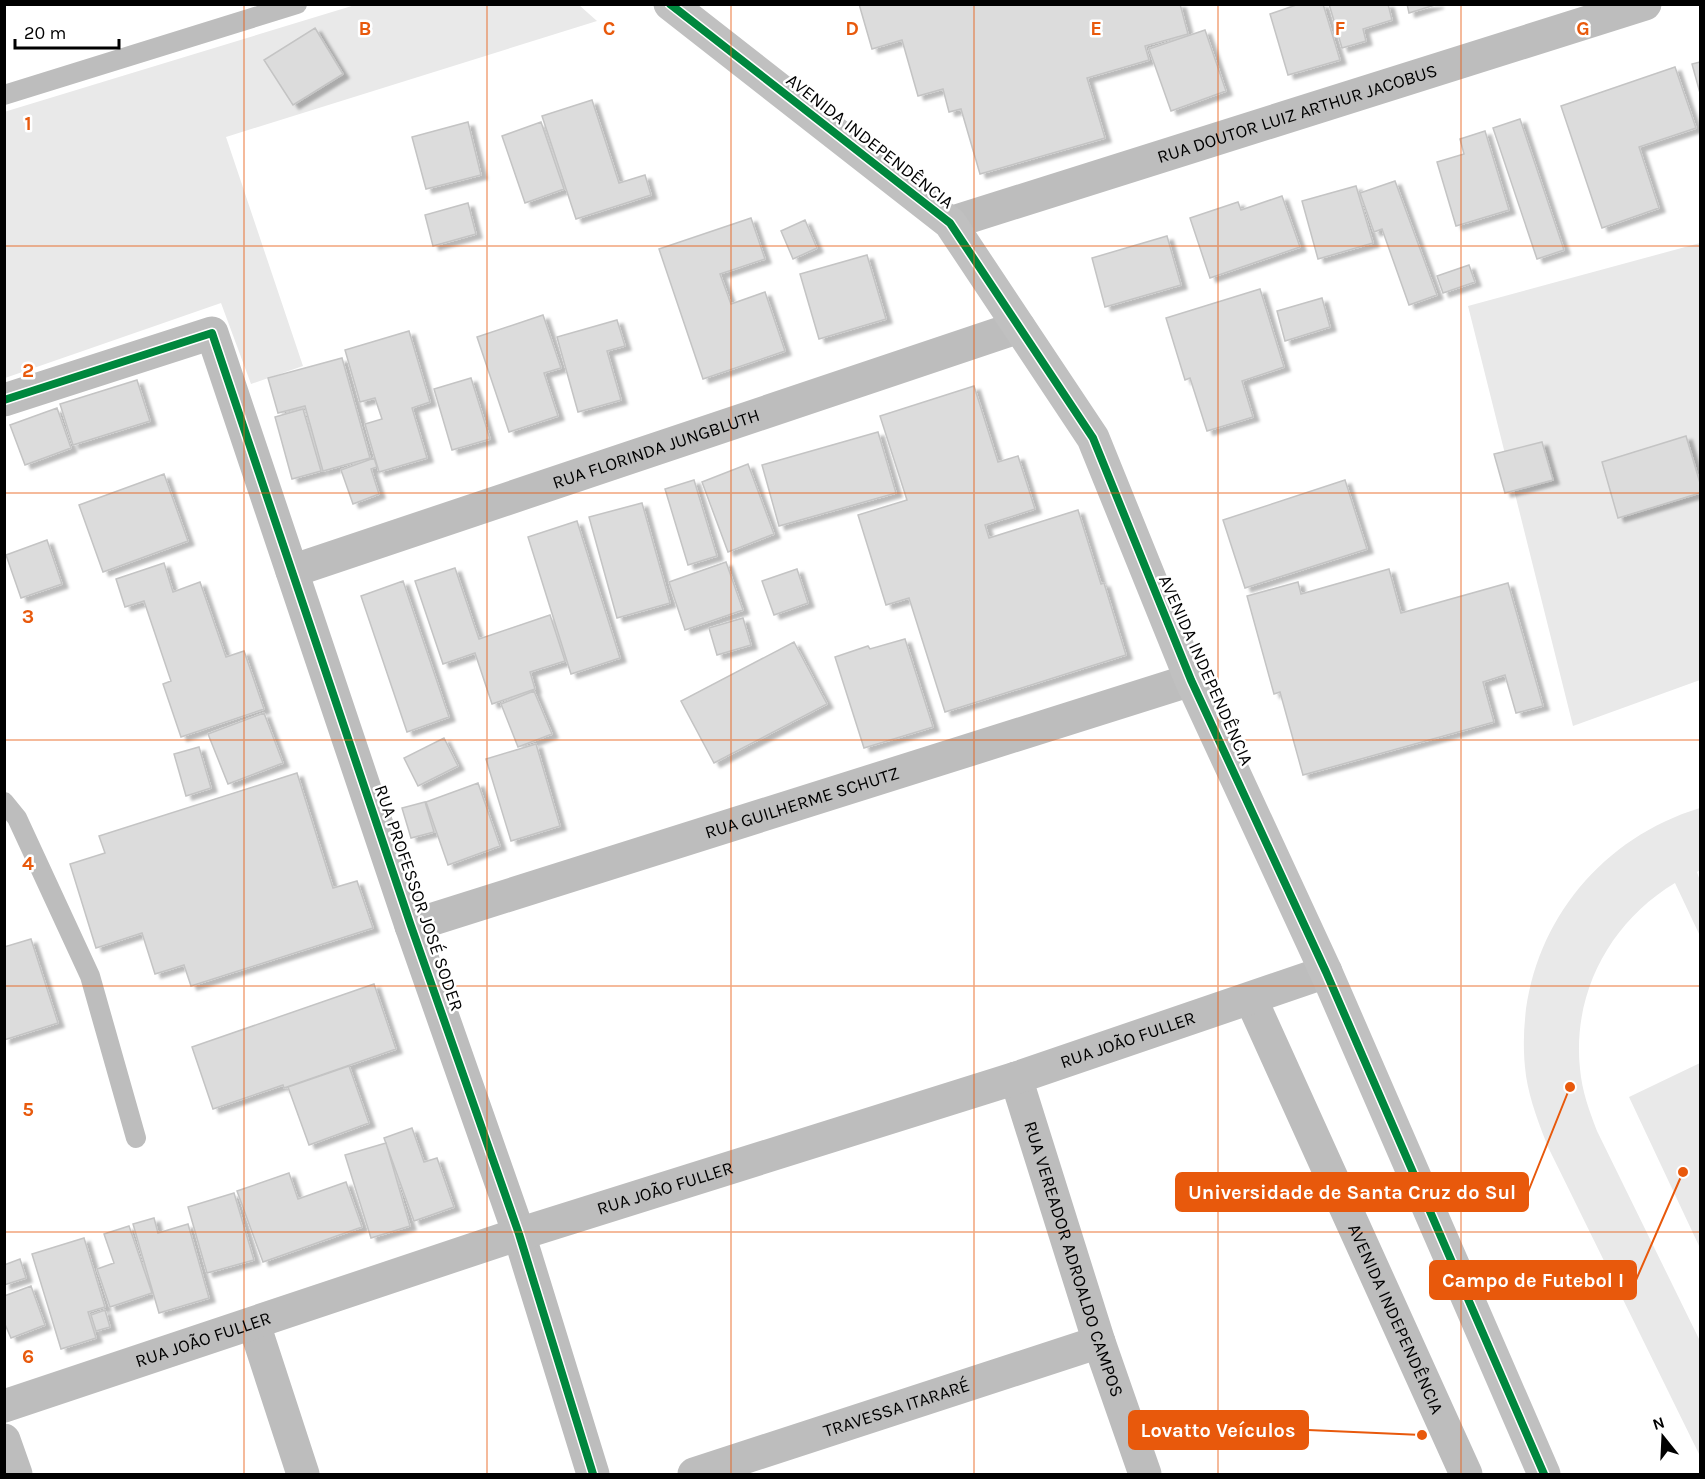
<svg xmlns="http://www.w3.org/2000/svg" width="1705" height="1479" viewBox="0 0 1705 1479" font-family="Karla,sans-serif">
<defs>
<filter id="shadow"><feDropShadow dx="6" dy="4" stdDeviation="1.5" flood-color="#0004"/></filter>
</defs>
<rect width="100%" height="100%" fill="#fff"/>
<path fill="#e9e9e9" d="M355 5H579L597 21 226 137 303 366 251 384 221 303 5 378 4 112Z
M1700 243V680L1573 726 1468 306Z
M1700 808V870L1697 872 1700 881V936L1675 883C1610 922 1572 993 1580 1069 1582 1091 1589 1110 1597 1131L1700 1341V1456L1548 1147C1539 1124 1530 1101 1526 1076 1510 954 1584 843 1700 808Z
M1700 1063V1248L1629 1097Z"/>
<path fill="#dcdcdc" stroke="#c4c4c4" stroke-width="1.5" filter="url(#shadow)" d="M859 4H1180L1188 34 1145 46 1149 60 1087 78 1105 138 980 174 961 109 949 112 943 89 918 96 902 40 872 49Z
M1299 4H1323L1340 60 1288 75 1270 14Z
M1329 4H1388L1392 20 1363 29 1366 41 1342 48Z
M1407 4H1438L1409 13Z
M315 28 343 74 293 105 264 60Z
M1205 30 1226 91 1171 111 1149 49Z
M1700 62V93L1692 64Z
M1675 67 1696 128 1639 147 1659 208 1602 228 1561 106Z
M592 100 619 183 645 175 651 195 576 219 542 116Z
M1520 119 1564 250 1537 259 1493 128Z
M468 122 481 175 426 189 412 137Z
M541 122 564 189 525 203 502 136Z
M1485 131 1509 210 1456 226 1437 162 1464 154 1460 139Z
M1395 181 1437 295 1409 305 1382 229 1374 232 1360 193Z
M1356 186 1373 243 1318 259 1302 201Z
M1282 196 1300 247 1210 278 1190 218 1238 202 1241 210Z
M468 203 476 234 433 246 425 215Z
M751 218 765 259 720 274 731 304 765 292 785 351 703 379 659 249Z
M805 220 817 248 793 259 781 231Z
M1167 236 1181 285 1105 307 1092 258Z
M867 255 886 319 819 339 800 274Z
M1469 265 1475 282 1443 293 1437 276Z
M1260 289 1284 367 1242 381 1253 417 1207 431 1190 378 1185 380 1166 318Z
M1322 298 1330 327 1285 341 1277 311Z
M543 315 561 368 544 373 558 416 509 432 477 337Z
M617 320 625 346 607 351 621 400 578 412 557 337Z
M409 331 430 402 412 408 427 458 379 472 365 424 382 419 375 398 360 402 345 350Z
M342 358 370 458 323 471 305 406 278 413 268 378Z
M471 378 490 439 452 450 434 389Z
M137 380 150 421 73 445 60 404Z
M974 386 998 462 1018 456 1035 509 985 525 989 538 1078 510 1101 584 1104 583 1126 655 945 712 909 598 886 605 858 515 907 500 880 416Z
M57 408 71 448 25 465 10 425Z
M303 409 321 471 292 479 275 417Z
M878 432 896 493 779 526 762 465Z
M1686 436 1700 483V493L1618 518 1602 462Z
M1542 442 1553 480 1505 493 1494 454Z
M374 458 377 467 371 469 379 494 353 504 341 470Z
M748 464 774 534 728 552 702 482Z
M164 474 188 541 103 572 79 505Z
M694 480 717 556 688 565 665 489Z
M1345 480 1367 549 1245 588 1223 520Z
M642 503 670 603 617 618 589 517Z
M577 521 620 658 571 674 528 537Z
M47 540 62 584 21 598 6 555Z
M726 562 743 610 685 630 669 582Z
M164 563 173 592 200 582 226 657 244 651 264 709 181 737 163 684 171 681 144 601 125 607 116 579Z
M455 568 479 639 550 615 565 661 530 672 535 689 492 704 475 653 443 664 415 581Z
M797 569 808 603 774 615 762 581Z
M1389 569 1401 613 1508 583 1543 706 1516 713 1505 675 1483 682 1494 722 1303 775 1280 692 1274 694 1247 596 1298 582 1301 594Z
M403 581 449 717 407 732 361 596Z
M743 618 751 645 717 655 709 628Z
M905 639 933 727 864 748 835 657 868 646 870 649Z
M794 642 827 704 714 763 681 701Z
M534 691 552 734 518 747 501 704Z
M264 713 283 763 228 784 208 734Z
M444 738 458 766 418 786 404 758Z
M536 744 560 826 511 841 486 759Z
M199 747 211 788 186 796 174 754Z
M297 773 333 888 357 881 373 928 191 986 184 965 155 974 142 933 96 948 70 864 105 853 99 836Z
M478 783 500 846 448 865 426 802Z
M425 802 434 832 411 838 402 808Z
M31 939 58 1023 4 1040V947Z
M374 984 396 1049 284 1088 283 1085 213 1109 192 1047Z
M349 1066 369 1123 309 1145 288 1087Z
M412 1128 424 1162 437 1158 454 1207 414 1221 384 1138Z
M386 1143 410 1226 371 1238 345 1155Z
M289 1173 298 1199 346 1182 362 1227 263 1262 237 1191Z
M234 1193 254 1260 207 1273 188 1207Z
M154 1218 158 1233 188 1224 209 1298 159 1313 133 1224Z
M129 1226 152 1293 110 1307 97 1269 114 1263 104 1234Z
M84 1238 105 1307 88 1312 96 1338 61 1349 32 1254Z
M20 1259 26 1278 4 1285V1265Z
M31 1286 45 1325 11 1338 4 1322V1296Z
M105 1310 110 1327 96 1331 91 1315Z"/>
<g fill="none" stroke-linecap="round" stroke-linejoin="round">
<path stroke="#bdbdbd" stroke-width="20" d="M4 95 297 4
M4 802 17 818 90 976 136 1138"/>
<g stroke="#bdbdbd" stroke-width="33">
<path id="s1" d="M950 223 1645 4"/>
<path d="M4 400 212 333 411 926 519 1234 593 1474"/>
<path id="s2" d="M292 571 1019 327"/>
<path id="s3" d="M411 926 1191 680"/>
<path id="s4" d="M1251 999 1466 1474"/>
<path id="s5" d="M1016 1078 1099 1342 1145 1474"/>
<path d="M254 1324 303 1474"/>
<path id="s6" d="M4 1406 519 1234 1016 1078 1326 972"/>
<path d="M4 1440 16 1474"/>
<path id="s7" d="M694 1474 1099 1342"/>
</g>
<path stroke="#c0c0c0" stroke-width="33" d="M670 4 950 223 1093 438 1191 680 1326 972 1544 1474"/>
<defs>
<path id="cycleway" d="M670 4 950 223 1093 438 1191 680 1326 972 1544 1474
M4 400 212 333 411 926 519 1234 593 1474"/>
</defs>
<use href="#cycleway" stroke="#fff" stroke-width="11"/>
<use href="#cycleway" stroke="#00873e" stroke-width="8"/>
</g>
<path fill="none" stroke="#e8590c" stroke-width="1.5" stroke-opacity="0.55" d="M244 4V1474M487 4V1474M731 4V1474M974 4V1474M1218 4V1474M1461 4V1474M4 246H1700M4 493H1700M4 740H1700M4 986H1700M4 1232H1700"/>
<g text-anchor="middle" stroke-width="5" stroke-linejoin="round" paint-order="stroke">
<g font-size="18" fill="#000" stroke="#fff">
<text dy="6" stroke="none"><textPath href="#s1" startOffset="364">RUA DOUTOR LUIZ ARTHUR JACOBUS</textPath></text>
<text transform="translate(870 141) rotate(38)" y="6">AVENIDA INDEPENDÊNCIA</text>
<text dy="6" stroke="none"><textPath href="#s2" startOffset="384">RUA FLORINDA JUNGBLUTH</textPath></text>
<text transform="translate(1206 670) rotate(66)" y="6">AVENIDA INDEPENDÊNCIA</text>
<text dy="6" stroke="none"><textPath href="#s3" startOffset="410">RUA GUILHERME SCHUTZ</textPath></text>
<text transform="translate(419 898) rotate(71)" y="6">RUA PROFESSOR JOSÉ SODER</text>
<text dy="6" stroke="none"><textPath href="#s6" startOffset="1182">RUA JOÃO FULLER</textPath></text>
<text dy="6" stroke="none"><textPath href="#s6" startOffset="696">RUA JOÃO FULLER</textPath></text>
<text dy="6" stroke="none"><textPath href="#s5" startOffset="190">RUA VEREADOR ADROALDO CAMPOS</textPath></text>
<text dy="6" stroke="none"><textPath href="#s4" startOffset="351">AVENIDA INDEPENDÊNCIA</textPath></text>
<text dy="6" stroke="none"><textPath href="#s6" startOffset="210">RUA JOÃO FULLER</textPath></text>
<text dy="6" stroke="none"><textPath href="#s7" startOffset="213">TRAVESSA ITARARÉ</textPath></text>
</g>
</g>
<g font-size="20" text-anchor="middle" font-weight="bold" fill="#e8590c" stroke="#fff" stroke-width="5" stroke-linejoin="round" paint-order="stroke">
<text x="365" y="35">B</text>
<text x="609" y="35">C</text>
<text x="852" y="35">D</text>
<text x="1096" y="35">E</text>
<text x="1340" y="35">F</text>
<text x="1583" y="35">G</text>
<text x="28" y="130">1</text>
<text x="28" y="377">2</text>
<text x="28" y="623">3</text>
<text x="28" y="870">4</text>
<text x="28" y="1116">5</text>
<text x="28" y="1363">6</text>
</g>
<path fill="none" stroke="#e8590c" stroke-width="2" d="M1570 1087L1528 1192M1683 1172L1636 1280M1422 1435L1308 1430"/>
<g fill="#e8590c" stroke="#fff" stroke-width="2">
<circle cx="1570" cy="1087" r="6"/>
<circle cx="1683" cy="1172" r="6"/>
<circle cx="1422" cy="1435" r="6"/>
</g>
<g fill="#e8590c" stroke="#e8590c" stroke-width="2">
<rect x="1176" y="1173" width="352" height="38" rx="6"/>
<rect x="1430" y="1261" width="206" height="38" rx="6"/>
<rect x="1129" y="1411" width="179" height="38" rx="6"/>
</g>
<g font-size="20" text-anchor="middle" font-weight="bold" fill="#fff">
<text x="1352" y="1199">Universidade de Santa Cruz do Sul</text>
<text x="1533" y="1287">Campo de Futebol I</text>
<text x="1218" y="1437">Lovatto Veículos</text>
</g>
<rect width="1705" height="1479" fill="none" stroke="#000000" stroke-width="12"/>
<g transform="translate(1663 1437) rotate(342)" stroke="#ffffff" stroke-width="4.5" paint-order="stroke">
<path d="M0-4.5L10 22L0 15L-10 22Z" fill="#000000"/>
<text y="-9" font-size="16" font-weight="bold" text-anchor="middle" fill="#000000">N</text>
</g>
<path d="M15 39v9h104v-9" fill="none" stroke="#000000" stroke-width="3"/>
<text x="24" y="39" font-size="18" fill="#000000" stroke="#ffffff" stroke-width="4.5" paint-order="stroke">20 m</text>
</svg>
